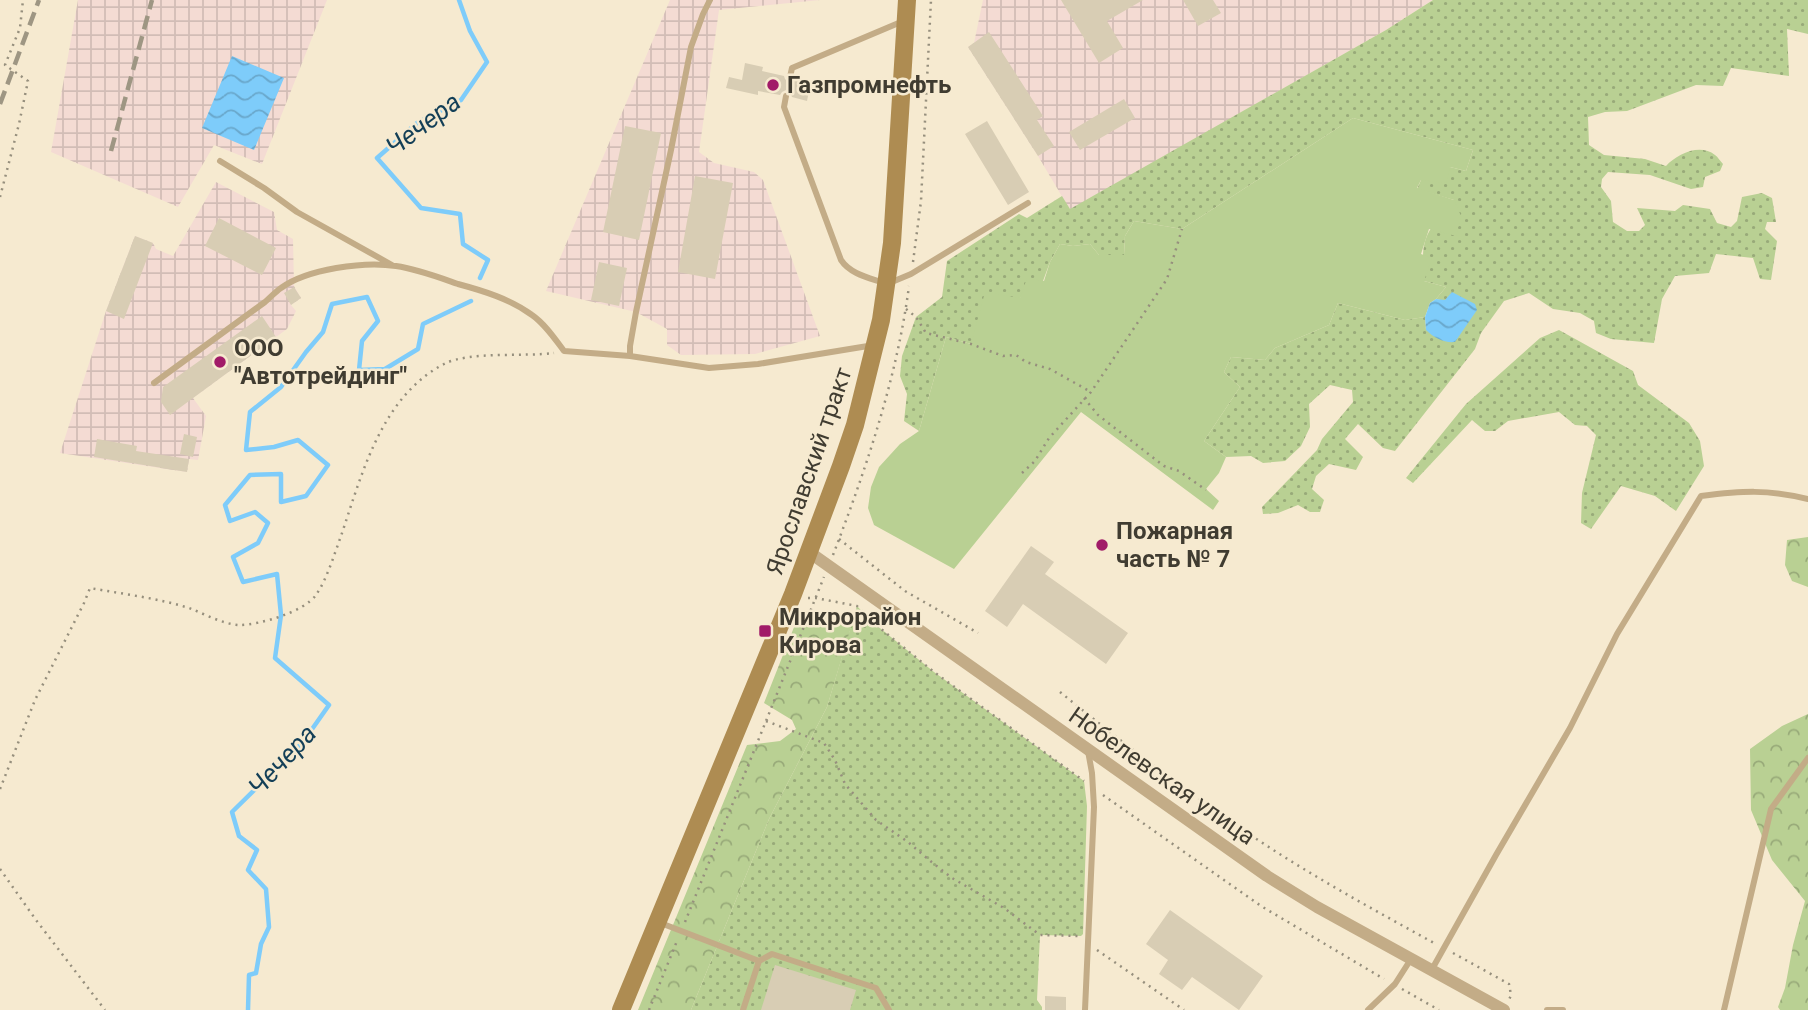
<svg xmlns="http://www.w3.org/2000/svg" width="1808" height="1010" viewBox="0 0 1808 1010" font-family="Roboto,sans-serif">
<defs>
<pattern id="industrial-grid" width="8" height="8" patternUnits="userSpaceOnUse" patternTransform="scale(1.75)"><rect width="8" height="8" fill="#f4dbd3"/><path d="M0 4h8M4 0v8" fill="none" stroke="#d2bdb6"/></pattern>
<pattern id="grass-dots" width="8" height="8" patternUnits="userSpaceOnUse" patternTransform="scale(1.75)"><rect width="8" height="8" fill="#b9d093"/><path d="M2 2h.1M6 6h.1" fill="none" stroke="#98aa79" stroke-width="1.8" stroke-linecap="round"/></pattern>
<pattern id="forest-crowns" width="20" height="18" patternUnits="userSpaceOnUse" patternTransform="scale(1.75)"><rect width="20" height="18" fill="#b9d093"/><path d="M2 6a3 3 0 1 1 6 0M12 15a3 3 0 1 1 6 0" fill="none" stroke="#98aa79"/></pattern>
<pattern id="water-waves" width="16" height="10" patternUnits="userSpaceOnUse" patternTransform="scale(1.75)"><rect width="16" height="10" fill="#7eccfa"/><path d="M0 5q4-4 8 0t8 0" fill="none" stroke="#69a7cb"/></pattern>
</defs>
<rect width="100%" height="100%" fill="#f6ead0"/>
<path fill="url(#industrial-grid)" d="M78 0H327L262 164 214 145 178 207 51 152Z
M670 0H820L719 10 699 152 714 163 754 172 763 180 820 336 755 354 681 355 667 345V329L636 312 546 291Z
M983 0H1433L1386 30 1070 210 1038 156 968 47 974 43Z
M216 182 274 212 277 230 293 239 294 286 301 298 291 305 296 311 287 329 193 398 206 416 198 460 189 459 187 472 60 453 106 311 135 236 153 243 156 249 173 256Z"/>
<path fill="url(#grass-dots)" d="M1433 0H1808V34L1787 29 1789 76 1731 68 1723 86 1696 85 1627 111 1605 112 1588 117 1589 145 1604 155 1645 159 1666 166C1677 154 1700 143 1715 155 1718 157 1720 161 1723 164L1720 171 1705 177 1703 187 1691 189 1650 175 1608 172 1602 179 1601 187 1611 201 1613 222 1627 231H1639L1645 225 1637 208 1675 211 1683 205 1710 209 1717 223 1731 227 1737 221 1742 197 1762 193 1772 198 1776 222H1767L1765 229 1777 241 1771 280 1760 279 1753 258 1716 254 1709 273 1675 276 1662 299 1654 343 1611 339 1596 333 1594 321 1580 313 1553 309 1529 293 1504 301 1481 333 1475 349 1395 451 1383 448 1358 424 1345 439 1363 457 1356 470 1329 464 1316 476 1312 489 1324 500 1320 512H1310L1298 505 1278 513 1263 514 1262 507 1317 450 1322 439 1353 402 1352 390 1330 385 1309 404 1310 427 1301 446 1285 461 1263 463 1251 456 1226 457 1204 441 1240 387 1224 372 1231 357 1265 360 1275 348 1329 325 1338 303 1405 320 1425 317 1426 330 1445 301 1436 299 1446 287 1424 281C1420 237 1426 232 1454 200L1417 189 1421 180 1450 167 1466 171 1473 150 1353 118 1182 229 1134 221 1125 236 1124 255H1099L1090 244 1073 246 1060 244 1050 262 1043 281 1020 298 971 344 946 337 919 431 904 421 907 394 900 376 902 356 916 317 942 297 947 261 1019 214 1027 218 1062 196 1070 209 1386 30Z
M1559 330 1633 371 1638 385 1689 423 1700 441 1704 466 1676 511 1655 496 1621 486 1591 529 1581 523 1582 493 1596 435 1587 426 1575 425 1559 412 1508 421 1495 431H1485L1472 420 1413 483 1406 478 1466 404 1540 338Z
M857 606 870 620 934 672 1084 781 1087 806 1083 934 1081 936 1040 935 1037 1000 1042 1007V1010H691L769 819 827 707Z"/>
<path fill="url(#forest-crowns)" d="M1808 537V587L1792 581 1785 565 1787 540Z
M800 612 843 616 852 624 827 707 769 819 691 1010H638L747 745 780 741 796 729 792 720 764 703Z
M1808 714V1010H1780L1778 1007 1785 988 1793 945 1805 901 1772 860 1751 810 1750 749 1782 726Z"/>
<path fill="#b9d093" d="M1353 118 1473 150 1466 171 1450 167 1446 183 1421 180 1417 188 1454 200 1461 216 1456 236 1429 229 1421 254 1432 258 1424 281 1446 287 1436 299 1430 303 1425 317 1405 320 1338 303 1329 325 1275 348 1265 360 1231 357 1224 372 1240 387 1204 441 1226 457 1219 473 1206 489 1219 501 1213 510 1081 412 954 569 874 525 868 508 871 487 879 467 900 444 919 431 946 337 971 344 985 292 1020 298 1027 278 1044 281 1050 262 1060 244 1073 246 1090 244 1099 255H1124L1125 236 1134 221 1182 229Z"/>
<path fill="url(#water-waves)" d="M232 56 284 78 254 150 202 128Z
M1452 292 1475 304 1477 310 1455 342C1444 343 1434 338 1426 330L1425 317 1430 303 1436 299 1445 300Z"/>
<g fill="none" stroke-linecap="round" stroke-linejoin="round">
<path stroke="#7eccfa" stroke-width="4.5" d="M459 0 470 31 487 62 461 100 417 123 377 158 421 208 460 214 463 244 488 260 480 278
M248 1010 249 975 256 973 261 944 269 927 266 889 248 870 257 850 239 836 232 812 303 742 329 705 275 658 281 615 277 574 243 582 233 557 258 543 268 523 255 512 230 521 225 505 250 475 281 474V502L306 496 328 465 298 440 274 447 246 450 250 412 281 387 306 352 323 332 332 304 367 297 378 321 362 341 359 370 385 369 418 349 423 324 471 301"/>
</g>
<path fill="#d8cdb4" d="M1061 0H1143L1107 21 1123 48 1099 63Z
M1183 0H1213L1221 13 1198 26Z
M989 32 1043 116 1037 120 1054 146 1038 156 968 47Z
M745 63 763 67 762 71 784 76 785 79 788 82H792L796 78 811 81 807 101 792 97 790 92 786 90 782 92 780 95 758 91V95L726 88 729 77 742 80Z
M1124 99 1135 118 1080 150 1069 132Z
M987 121 1029 192 1008 205 965 134Z
M625 126 661 133 639 240 603 232Z
M695 176 733 183 715 279 678 272Z
M219 218 276 248 262 275 205 246Z
M135 236 153 243 124 319 106 311Z
M599 262 627 268 619 306 591 300Z
M294 287 301 298 291 305 284 293Z
M262 316 276 337 170 415 161 402 163 387Z
M184 434 197 437 193 457 180 454Z
M97 439 137 446 136 451 189 459 187 472 94 457Z
M1031 546 1054 562 1045 574 1128 633 1106 664 1023 604 1007 627 985 611Z
M1170 910 1263 976 1239 1010 1192 977 1182 990 1159 974 1168 960 1146 944Z
M775 965 856 990 850 1010H761Z
M1045 996 1066 997V1010H1045Z"/>
<g fill="none" stroke-linecap="round" stroke-linejoin="round">
<path stroke="#968f7d" stroke-width="2.5" stroke-dasharray="2 5" stroke-linecap="butt" d="M0 197 19 124 28 81 5 65 20 28 23 0
M913 262 921 201 931 0
M906 309 916 317 926 333 971 344 1003 356 1016 355 1026 362 1050 369 1091 392
M1084 398 1098 415 1164 466 1179 471 1206 490
M1022 473 1035 461 1049 438 1091 392 1167 279 1182 229
M839 539 905 591 978 633
M833 555C866 469 897 378 909 286
M808 598H816L857 606 870 620 934 672 1084 781
M1060 692C1117 738 1175 784 1236 825 1299 869 1367 906 1434 943
M766 721 824 743 835 760 845 784 876 820 908 842 929 860 952 878 1004 908 1040 935 1078 936
M0 789 35 700 84 603 90 588C123 594 157 598 189 608 205 614 222 624 239 625 259 625 304 612 316 595 327 579 334 555 341 536 362 474 381 397 444 364 469 351 524 357 554 353
M1103 795 1261 906 1384 979
M0 869 36 920 105 1010
M685 922 824 577
M1097 950 1184 1010
M1453 953 1509 984 1511 995 1509 1000
M1402 989 1439 1010
M649 1010 677 941"/>
<path stroke="#c3ac87" stroke-width="6" d="M790 77 792 68 901 22
M786 96 784 107 841 260C851 275 871 278 887 284L911 274 1028 203
M220 161 264 188 297 212 392 265
M630 356V346L636 312 671 150 691 47 703 14 710 0
M154 383 265 302C270 298 275 292 281 288 307 269 364 261 396 266 417 269 438 277 458 284 484 291 510 299 532 315 545 324 555 339 564 351L630 356 709 368 758 364 874 345
M658 922 759 961 743 1010
M759 961 772 954 876 988 889 1010
M1431 971 1496 855 1570 728 1617 634 1701 496C1742 491 1767 489 1808 499
M1085 1010 1094 807 1092 773 1088 751
M1368 1010 1395 984 1411 959
M1547 1010H1563
M1724 1010 1771 809 1808 758"/>
<path stroke="#c3ac87" stroke-width="12" d="M809 552 1267 876 1317 907 1504 1010"/>
<path stroke="#ae8c52" stroke-width="18" d="M621 1010 793 594 841 466 855 425 881 320 892 243 907 0"/>
<path stroke="#9e9683" stroke-width="4.5" stroke-dasharray="14 7" stroke-linecap="butt" d="M0 104 39 0
M111 151 152 0"/>
</g>
<g fill="#a11b68" stroke="#f6ead0" stroke-width="2.5">
<circle cx="773" cy="85" r="7"/>
<circle cx="220" cy="362" r="7"/>
<circle cx="1102" cy="545" r="7"/>
<rect x="758" y="624" width="14" height="14" rx="3.5"/>
</g>
<g text-anchor="middle" stroke-width="5" stroke-linejoin="round" paint-order="stroke">
<g font-size="24" font-weight="bold" fill="#403c31" stroke="#f6ead0" text-anchor="start">
<text x="787" y="93">Газпромнефть</text>
<text x="234" y="356">ООО<tspan x="234" dy="28">"Автотрейдинг"</tspan></text>
<text x="1116" y="539">Пожарная<tspan x="1116" dy="28">часть № 7</tspan></text>
<text x="779" y="625">Микрорайон<tspan x="779" dy="28">Кирова</tspan></text>
</g>
<g font-size="24" fill="#403c31" stroke="#f6ead0">
<text transform="translate(809 471) rotate(-71)" y="8">Ярославский тракт</text>
<text transform="translate(1162 776) rotate(35)" y="8">Нобелевская улица</text>
</g>
<g font-size="26" font-style="italic" fill="#133f57" stroke="#f6ead0">
<text transform="translate(423 124) rotate(-37)" y="9">Чечера</text>
<text transform="translate(282 760) rotate(-47)" y="9">Чечера</text>
</g>
</g>
</svg>
